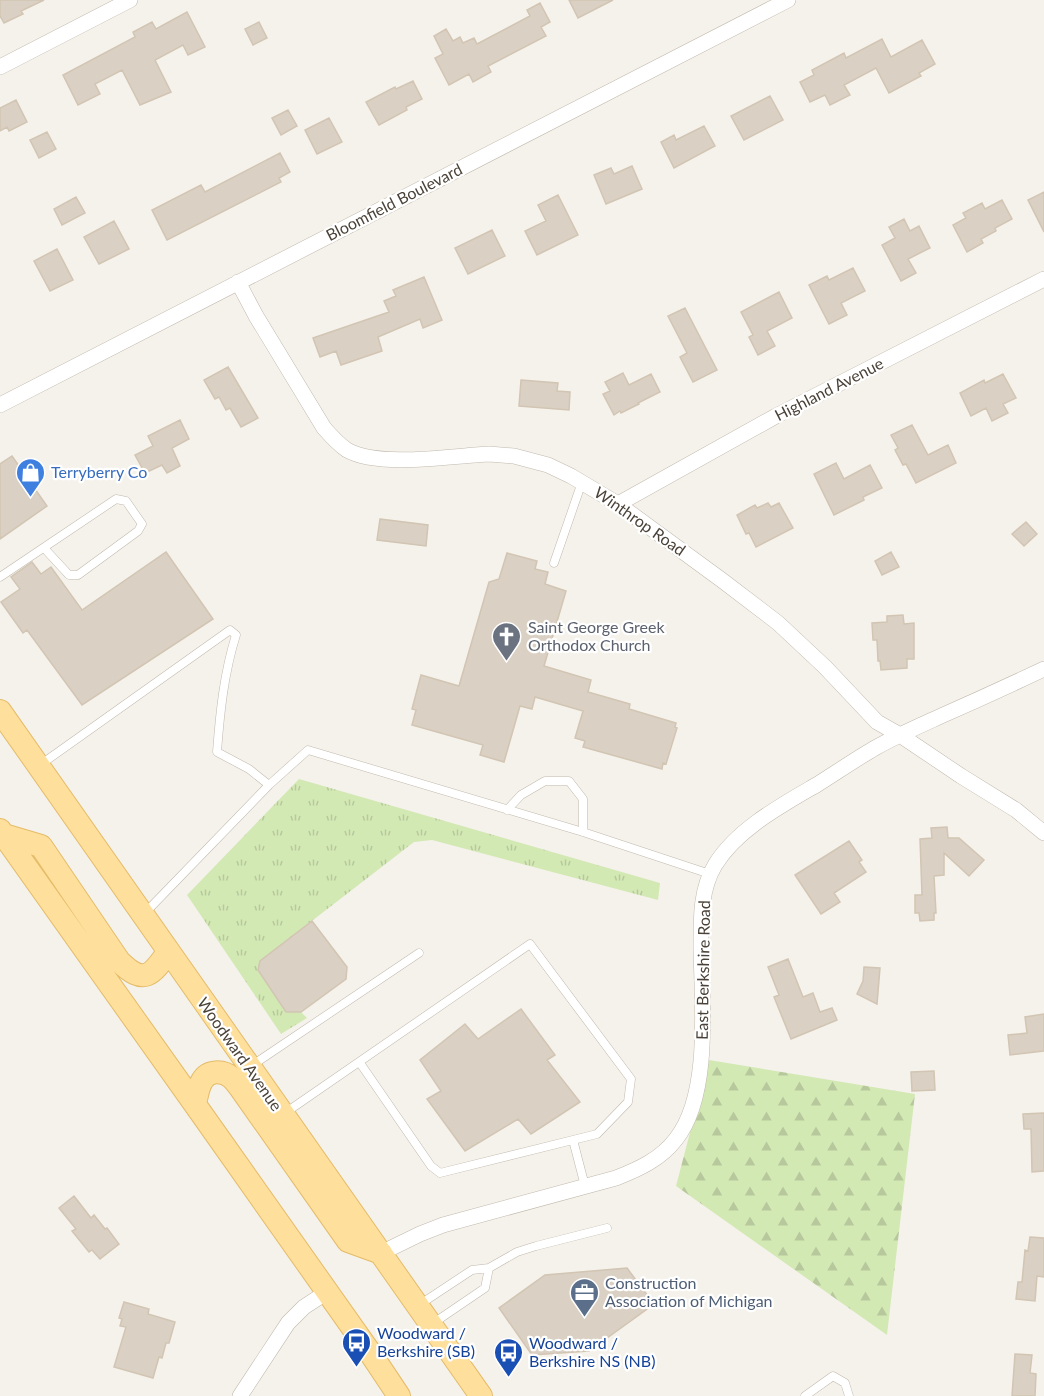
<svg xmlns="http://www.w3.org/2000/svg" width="1044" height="1396" viewBox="0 0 1044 1396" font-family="Lato,sans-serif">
<defs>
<pattern id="grass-tufts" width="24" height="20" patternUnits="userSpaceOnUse" patternTransform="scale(1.5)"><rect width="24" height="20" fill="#d3e9b4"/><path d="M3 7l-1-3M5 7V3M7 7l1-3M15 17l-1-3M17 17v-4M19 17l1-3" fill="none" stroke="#b7c99c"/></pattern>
<pattern id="forest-firs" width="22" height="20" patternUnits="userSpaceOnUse" patternTransform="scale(1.5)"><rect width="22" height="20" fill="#d3e9b4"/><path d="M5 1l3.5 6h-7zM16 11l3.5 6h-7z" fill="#b7c99c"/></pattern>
</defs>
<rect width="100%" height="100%" fill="#f5f2eb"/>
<path fill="url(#grass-tufts)" d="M299 779 660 883 658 900 432 840 414 842 260 961 258 970 286 1011 301 1012 307 1018 281 1034 187 895Z"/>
<path fill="url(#forest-firs)" d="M709 1060 915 1094 887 1335 676 1186Z"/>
<path fill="#dad0c3" stroke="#d2c5b3" stroke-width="1.5" d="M0 0H44L21 11 23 14 4 23 0 16Z
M569 0H613L578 18Z
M540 3 550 22 541 27 546 36 488 66 491 72 473 82 469 74 449 85 435 58 443 54 434 36 446 29 453 41 460 37 463 43 474 38 477 44 530 16 527 10Z
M187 12 205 47 188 55 183 45 155 60 171 92 140 105 122 70 95 84 100 94 78 105 63 75 135 37 133 32 152 22 156 29Z
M259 22 267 38 253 45 245 29Z
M882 39 891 57 922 40 935 64 919 73 921 76 889 93 876 68 844 85 850 95 830 105 825 95 810 102 800 82 814 75 812 70 844 53 846 58Z
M413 81 422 99 406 107 407 110 379 125 366 102 395 87 396 89Z
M770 96 783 120 744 140 731 116Z
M16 100 27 122 9 131 7 127 0 131V108Z
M288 110 297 126 281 135 272 118Z
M329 118 342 142 317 154 305 130Z
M704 126 715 146 674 168 661 142 674 135 676 140Z
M47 132 56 149 39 158 30 140Z
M280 153 290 172 279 178 281 182 167 240 152 210 201 185 205 192Z
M632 166 642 189 606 204 594 175 611 168 614 174Z
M1044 192V232L1028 200Z
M558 195 578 235 537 255 525 231 546 221 538 205Z
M76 197 85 213 62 225 54 209Z
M1002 200 1012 219 995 228 996 231 981 239 983 243 967 252 953 225 966 218 963 213 982 203 985 209Z
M904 219 910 231 919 226 930 248 908 259 916 273 901 281 882 245 895 238 889 227Z
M114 221 129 249 99 264 84 237Z
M492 230 505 256 468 274 455 248Z
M57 249 73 280 50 291 34 261Z
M853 268 865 291 841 303 847 315 829 324 809 285 827 276 829 280Z
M424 277 442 320 423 328 420 319 378 337 382 351 341 365 336 351 320 357 313 338 389 312 384 301 396 296 393 290Z
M779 292 792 318 767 331 775 346 758 355 749 337 753 335 741 312Z
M685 308 717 370 693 382 680 357 687 353 668 316Z
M228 367 258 418 241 427 230 408 226 410 219 397 215 399 204 380Z
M623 373 629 385 651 374 660 392 638 403 639 404 621 413 620 411 614 415 603 394 610 391 605 382Z
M1003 374 1016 398 1003 404 1008 413 992 421 986 408 971 416 960 393 984 380 985 383Z
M521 380 558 383 557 391 570 392 569 410 519 406Z
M180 420 189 439 172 448 180 466 167 473 162 465 145 473 135 455 153 446 148 436Z
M912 425 928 455 948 445 956 463 916 483 906 464 903 465 895 450 898 448 891 435Z
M12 456 47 506 0 539V464Z
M836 463 844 479 870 465 882 488 863 497 864 500 834 515 814 474Z
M768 503 771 507 779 503 793 528 756 547 749 533 746 534 737 515 755 505 757 508Z
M380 519 428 525 426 546 377 540Z
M1026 522 1037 534 1024 546 1012 534Z
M166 552 213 619 82 705 27 630 23 633 1 602 20 589 11 577 32 562 41 574 51 567 82 610Z
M891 552 899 567 882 575 875 561Z
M507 553 537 561 535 569 548 572 545 584 566 591 544 666 591 680 588 692 630 704 629 709 676 723 675 727 677 728 666 764 663 763 662 769 583 747 585 741 575 738 583 711 535 697 532 709 520 706 504 762 480 755 483 745 412 725 416 710 412 709 421 675 459 686 489 582 499 579Z
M903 615 904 624 914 623V659H907V668L881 670 880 661H878L877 640H873L872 623 887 622V616Z
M947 827 948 838H959L984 860 969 876 944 853V875L934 876 936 913H934V920L920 921 919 913H915V895H922L920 839 932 838 931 828Z
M849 841 862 860 859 862 866 872 834 893 840 902 821 914 795 875Z
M312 921 347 967 346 979 301 1012H286L258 970 260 961Z
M788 959 803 997 813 993 820 1012 832 1008 837 1020 791 1039 774 997 779 995 768 967Z
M864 967 880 968 877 1004 857 994 863 981Z
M521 1009 555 1055 547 1060 580 1102 531 1134 518 1119 465 1151 427 1099 441 1091 420 1060 465 1024 478 1039Z
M1044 1014V1051L1010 1055 1008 1035 1027 1033 1025 1017Z
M934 1071 935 1090 912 1091 911 1072Z
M1044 1113V1171L1032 1172 1031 1129H1024L1023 1114Z
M74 1196 91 1218 94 1215 105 1229 107 1228 119 1244 100 1259 92 1250 89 1252 72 1231 76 1229 59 1208Z
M1030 1237 1044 1238V1277L1037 1276 1035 1301 1016 1299 1018 1282H1022L1025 1250 1028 1251Z
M627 1268 654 1304 589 1351 532 1355 499 1308 545 1275Z
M124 1302 149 1309 148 1314 175 1322 169 1343H166L162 1358 159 1357 153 1378 114 1367 126 1327 120 1326 122 1319 119 1318Z
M1015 1354 1032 1355 1030 1373 1036 1374 1035 1396H1012Z"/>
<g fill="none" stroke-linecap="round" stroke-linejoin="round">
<defs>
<path id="lane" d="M554 563 582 482
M0 577 116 499 126 501 142 524 138 531 78 575H69L44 548
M40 765 230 630 236 635C224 673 220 712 217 752L249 769 269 785
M507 810 521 795 545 781H569L583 799V832
M144 914 269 785 308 750 583 832 710 874
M251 1066 419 953
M285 1113 530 944 631 1079 628 1102 597 1134 440 1173 431 1166 360 1063
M573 1140 585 1186
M419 1305 472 1270 489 1268 517 1252 536 1246 607 1228
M432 1324 485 1288 489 1268
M805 1396 833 1376 845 1383 849 1396"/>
<path id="street" d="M0 67 130 0
M238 282 256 316 324 428C331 436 338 444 347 450 379 468 452 456 489 454L514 456 548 465 571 476 618 504 723 581 778 623 825 667 877 722 900 735 961 776 1016 810 1044 833
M0 405 788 0
M618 504 776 416 1044 279
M381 1253 420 1234 443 1225 616 1178C639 1169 661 1159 676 1139 711 1095 702 1003 701 949 701 920 700 890 715 865 737 829 782 805 818 784 837 772 856 759 875 748 896 736 919 726 941 716 975 701 1010 685 1044 669
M240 1396 288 1323 304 1307 327 1292"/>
<path id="primary" d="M0 711 481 1396
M0 830 201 1113 369 1351 399 1396
M4 835 41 846 119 961C144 986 152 975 168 952
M195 1104C197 1096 198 1087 202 1081 208 1070 223 1070 232 1078 235 1081 238 1085 241 1089L348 1241 381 1253"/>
</defs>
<use href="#lane" stroke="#c1b9ad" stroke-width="9"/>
<use href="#street" stroke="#c1b9ad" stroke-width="16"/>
<use href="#primary" stroke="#e4bc6a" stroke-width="24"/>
<use href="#lane" stroke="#fff" stroke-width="8"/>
<use href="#street" stroke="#fff" stroke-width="15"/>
<use href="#primary" stroke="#fedf9b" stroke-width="22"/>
</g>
<defs>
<symbol id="shop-pin" viewBox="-11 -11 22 30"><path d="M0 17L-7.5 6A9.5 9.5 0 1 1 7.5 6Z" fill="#3f7fe0" stroke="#fff"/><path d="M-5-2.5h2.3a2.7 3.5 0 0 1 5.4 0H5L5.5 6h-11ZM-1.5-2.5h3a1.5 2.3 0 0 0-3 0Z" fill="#fff"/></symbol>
<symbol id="church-pin" viewBox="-11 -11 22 30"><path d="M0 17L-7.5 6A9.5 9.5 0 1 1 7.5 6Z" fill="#6b7280" stroke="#fff"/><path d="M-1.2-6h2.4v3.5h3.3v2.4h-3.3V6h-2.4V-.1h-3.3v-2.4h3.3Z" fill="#fff"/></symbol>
<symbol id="office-pin" viewBox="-11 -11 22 30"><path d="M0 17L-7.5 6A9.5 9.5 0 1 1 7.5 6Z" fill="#5c6f8a" stroke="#fff"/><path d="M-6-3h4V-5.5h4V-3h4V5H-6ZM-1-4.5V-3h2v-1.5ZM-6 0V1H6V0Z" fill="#fff"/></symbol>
<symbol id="bus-pin" viewBox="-11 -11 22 30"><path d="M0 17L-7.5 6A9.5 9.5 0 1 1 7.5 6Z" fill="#1a4fb4" stroke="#fff"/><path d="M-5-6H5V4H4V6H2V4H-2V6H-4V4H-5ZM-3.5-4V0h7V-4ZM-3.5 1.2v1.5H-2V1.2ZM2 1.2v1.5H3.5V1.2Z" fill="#fff"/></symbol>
</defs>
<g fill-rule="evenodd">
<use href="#shop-pin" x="14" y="456" width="33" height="45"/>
<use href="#church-pin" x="490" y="620" width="33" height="45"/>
<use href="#office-pin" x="568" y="1276" width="33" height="45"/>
<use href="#bus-pin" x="340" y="1326" width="33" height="45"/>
<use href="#bus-pin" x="492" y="1336" width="33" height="45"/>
</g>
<g text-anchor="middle" stroke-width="4.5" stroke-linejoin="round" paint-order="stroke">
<g font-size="16" fill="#4a4238" stroke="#fff">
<text transform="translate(394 202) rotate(-27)" y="6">Bloomfield Boulevard</text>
<text transform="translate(829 389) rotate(-27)" y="6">Highland Avenue</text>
<text transform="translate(640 521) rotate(35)" y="6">Winthrop Road</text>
<text transform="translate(703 970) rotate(-89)" y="6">East Berkshire Road</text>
<text transform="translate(240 1054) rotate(55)" y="6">Woodward Avenue</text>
</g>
<g font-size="16" fill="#366cbe" stroke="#fff" text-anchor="start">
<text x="51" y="478">Terryberry Co</text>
</g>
<g font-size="16" fill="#5b616d" stroke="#fff" text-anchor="start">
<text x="528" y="633">Saint George Greek<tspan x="528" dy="18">Orthodox Church</tspan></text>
</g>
<g font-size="16" fill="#4e5e75" stroke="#fff" text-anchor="start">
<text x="605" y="1289">Construction<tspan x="605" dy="18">Association of Michigan</tspan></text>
</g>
<g font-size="16" fill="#164399" stroke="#fff" text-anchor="start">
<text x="377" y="1339">Woodward /<tspan x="377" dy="18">Berkshire (SB)</tspan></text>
<text x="529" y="1349">Woodward /<tspan x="529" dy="18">Berkshire NS (NB)</tspan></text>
</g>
</g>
</svg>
